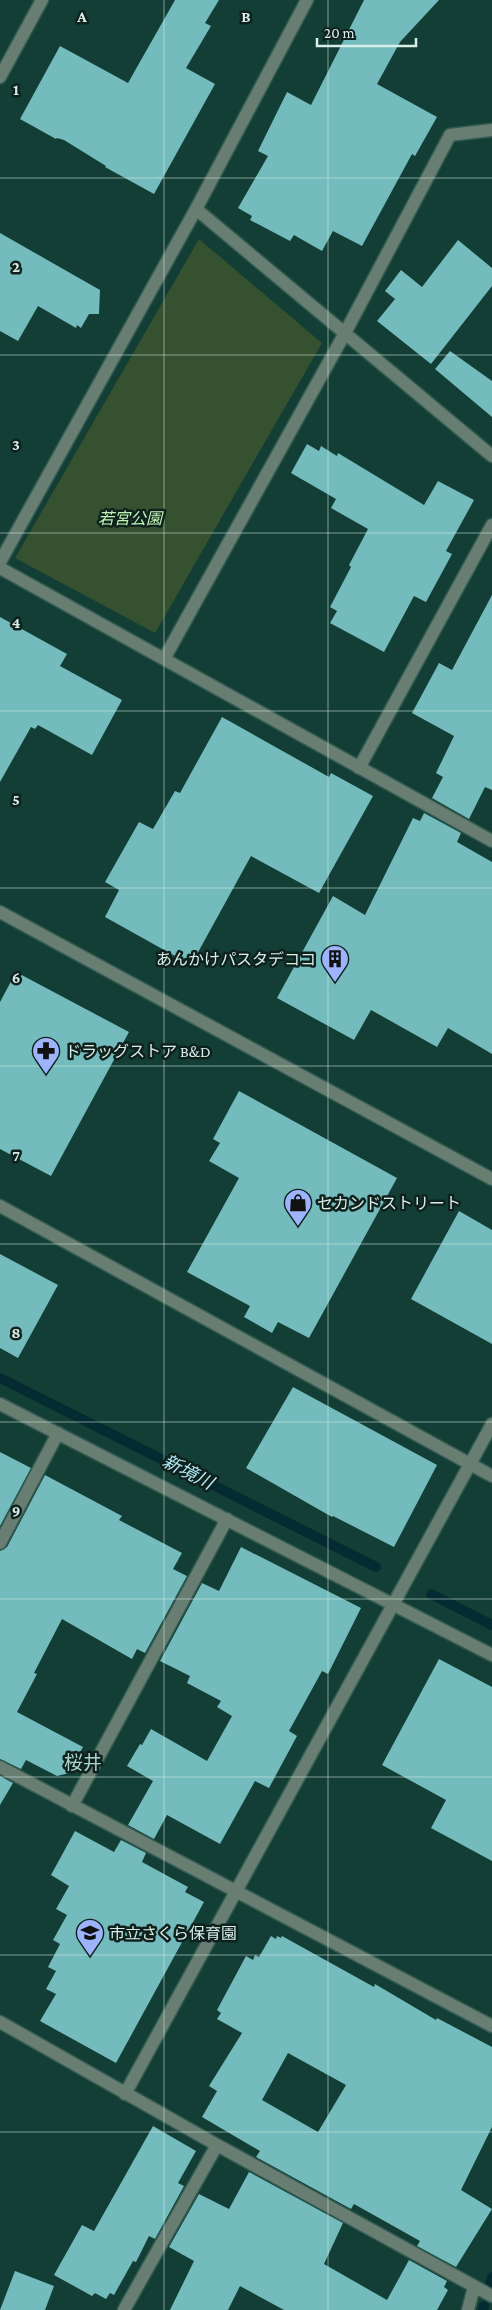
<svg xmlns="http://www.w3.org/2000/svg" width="492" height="2310" viewBox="0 0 492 2310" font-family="'Crimson Pro','Noto Sans JP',serif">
<rect width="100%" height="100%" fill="#133e35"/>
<path fill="#355130" d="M199 239 322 343 155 633 15 558Z"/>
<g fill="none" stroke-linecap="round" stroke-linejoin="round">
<path stroke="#042a32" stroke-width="10" d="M0 1378 376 1567
M431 1594 492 1625
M490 2284 492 2277
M483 2310 484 2306"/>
</g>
<path fill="#73bbbc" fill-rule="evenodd" d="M175 0H219L205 23 211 26 186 68 215 84 154 194 105 167 106 166 64 140 57 138 56 139 20 119 60 46 128 83Z
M364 0H439L400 42 377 84 437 117 415 156 412 154 362 246 333 231 322 251 294 235 290 241 250 220 252 216 238 208 268 156 258 151 287 92 311 105Z
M0 233 100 290 99 314H89L81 328 77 325 76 328 38 306 18 341 0 331Z
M458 240 492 268V286L431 364 377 321 395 299 385 291 401 270 422 287Z
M450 351 492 381V417L435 369Z
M307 444 319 451 321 446 337 456 338 453 424 505 438 481 474 500 446 551 452 554 426 602 414 596 384 652 330 623 337 611 330 607 351 567 349 565 368 529 331 508 336 499 291 473Z
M492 595V790L485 787 469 819 432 798 443 777 436 773 454 736 412 713 439 663 452 670Z
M0 617 67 654 60 666 122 700 92 755 38 725 35 729 31 727 0 782Z
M222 717 329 777 331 773 373 796 319 893 251 856 191 965 105 917 119 890 105 882 139 822 153 829 175 791 180 793Z
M424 813 461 833 457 842 492 862V1054L448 1028 437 1047 371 1010 354 1040 277 998 333 896 365 915 413 818 420 821Z
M16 972 129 1032 51 1176 0 1149V1002Z
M239 1091 397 1178 309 1338 278 1322 272 1333 244 1317 250 1306 187 1272 239 1178 209 1161 220 1143 213 1139Z
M459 1211 492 1230V1344L411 1299Z
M0 1254 58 1285 18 1358 0 1348Z
M293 1387 437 1465 394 1547 333 1516 332 1517 246 1468Z
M0 1452 31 1468 0 1526Z
M45 1475 122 1516 119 1520 182 1553 173 1569 187 1576 145 1653 137 1649 132 1659 62 1619 34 1673 37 1674 17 1712 83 1747 69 1773 57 1776 26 1760 21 1769 0 1759V1551L7 1547Z
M241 1547 361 1608 328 1674 322 1671 289 1731 297 1736 269 1788 255 1781 220 1844 167 1815 154 1839 128 1825 153 1781 127 1766 140 1744 142 1745 151 1729 207 1761 232 1716 217 1707 221 1701 187 1683 190 1676 160 1661 202 1583 219 1591Z
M439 1659 492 1687V1861L431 1828 446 1800 382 1765Z
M0 1776 13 1783 0 1805Z
M75 1831 114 1852 121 1840 146 1853 142 1862 188 1887 185 1892 204 1902 116 2063 40 2021 56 1994 46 1989 56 1971 48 1967 60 1944 53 1940 67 1915 56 1909 69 1886 51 1875Z
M271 1936 276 1939 277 1936 281 1938 282 1936 374 1987 375 1984 436 2020 437 2018 492 2047V2127L461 2190 492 2209 456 2267 417 2246 420 2241 354 2204 351 2209 256 2157 260 2151 202 2117 217 2091 209 2086 242 2033 217 2019 221 2013 217 2010 246 1956 253 1960 255 1955 259 1957ZM288 2053 346 2085 318 2132 262 2100Z
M153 2126 196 2151 178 2183 184 2186 155 2239 149 2236 136 2262 133 2261 114 2295 110 2293 106 2299 95 2293 92 2296 54 2275 82 2225 94 2231Z
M249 2172 343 2223 324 2264 387 2300 409 2260 447 2281 444 2287 448 2290 437 2310H284L240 2286 228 2310H170L194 2261 169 2247 199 2194 229 2209Z
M15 2271 54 2286 45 2310H0Z"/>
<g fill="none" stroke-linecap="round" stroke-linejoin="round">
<defs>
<path id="minor" d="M0 77 42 0
M196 209 492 456
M0 562 196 209 307 0
M0 568 492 841
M164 659 345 333 450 135 492 130
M359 768 492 525
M0 912 492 1179
M0 1206 492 1476
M0 1404 492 1655
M0 1543 58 1433
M0 1767 492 2026
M72 1806 227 1519
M0 2022 217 2145 492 2296
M125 2094 492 1424
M124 2310 217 2145
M468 2310 474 2287"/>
</defs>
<use href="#minor" stroke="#325a51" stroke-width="15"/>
<use href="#minor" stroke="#687e72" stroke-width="12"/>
</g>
<path fill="none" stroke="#d7ede7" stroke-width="1" stroke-opacity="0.55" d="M164 0V2310M328 0V2310M0 178H492M0 355H492M0 533H492M0 711H492M0 888H492M0 1066H492M0 1244H492M0 1422H492M0 1599H492M0 1777H492M0 1955H492M0 2132H492"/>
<defs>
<symbol id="building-pin" viewBox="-11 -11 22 30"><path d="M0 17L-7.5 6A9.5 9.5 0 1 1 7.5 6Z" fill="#9db4fd" stroke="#0f211d"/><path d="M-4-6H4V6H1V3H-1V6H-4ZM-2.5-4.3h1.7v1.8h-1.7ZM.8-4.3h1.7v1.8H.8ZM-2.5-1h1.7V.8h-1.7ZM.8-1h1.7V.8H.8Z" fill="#111"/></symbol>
<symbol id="pharmacy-pin" viewBox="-11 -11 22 30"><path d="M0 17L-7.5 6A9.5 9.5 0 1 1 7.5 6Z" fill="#9db4fd" stroke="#0f211d"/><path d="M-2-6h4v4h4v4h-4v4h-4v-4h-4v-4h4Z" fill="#111"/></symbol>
<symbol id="shop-pin" viewBox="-11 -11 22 30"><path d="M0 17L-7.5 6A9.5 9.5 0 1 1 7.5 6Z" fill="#9db4fd" stroke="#0f211d"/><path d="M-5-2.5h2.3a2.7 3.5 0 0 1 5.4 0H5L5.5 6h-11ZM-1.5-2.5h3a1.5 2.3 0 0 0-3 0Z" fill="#111"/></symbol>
<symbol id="school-pin" viewBox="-11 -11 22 30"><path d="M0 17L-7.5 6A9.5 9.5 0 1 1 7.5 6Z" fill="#9db4fd" stroke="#0f211d"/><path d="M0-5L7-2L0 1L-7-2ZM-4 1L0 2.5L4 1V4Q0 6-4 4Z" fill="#111"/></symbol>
</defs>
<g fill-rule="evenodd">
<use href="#building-pin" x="319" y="943" width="32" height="43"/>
<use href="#pharmacy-pin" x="30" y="1035" width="32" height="43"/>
<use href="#shop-pin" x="282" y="1187" width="32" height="43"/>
<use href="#school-pin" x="74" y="1917" width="32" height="43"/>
</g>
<g text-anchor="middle" stroke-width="5" stroke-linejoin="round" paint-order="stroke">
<g font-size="16" font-style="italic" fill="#bdf4b4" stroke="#0f211d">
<text x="130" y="524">若宮公園</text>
</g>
<g font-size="16" fill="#d7ede7" stroke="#0f211d" text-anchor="start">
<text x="316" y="965" text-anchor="end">あんかけパスタデココ</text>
<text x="65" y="1057">ドラッグストア B&amp;D</text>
<text x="317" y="1209">セカンドストリート</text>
<text x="109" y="1939">市立さくら保育園</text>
</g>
<g font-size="18" font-style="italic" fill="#b3ecfb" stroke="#0f211d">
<text transform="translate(188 1472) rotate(27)" y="6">新境川</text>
</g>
<g font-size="19" fill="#a7d3c8" stroke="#0f211d">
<text x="83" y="1769">桜井</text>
</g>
</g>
<g font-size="16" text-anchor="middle" font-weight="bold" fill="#d7ede7" stroke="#0f211d" stroke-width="5" stroke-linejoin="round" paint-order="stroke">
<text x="82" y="22">A</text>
<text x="246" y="22">B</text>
<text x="16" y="95">1</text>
<text x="16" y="272">2</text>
<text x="16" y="450">3</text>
<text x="16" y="628">4</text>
<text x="16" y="805">5</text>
<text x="16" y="983">6</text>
<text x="16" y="1161">7</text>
<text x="16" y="1338">8</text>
<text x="16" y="1516">9</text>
</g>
<path d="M317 38v8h99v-8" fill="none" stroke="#d7ede7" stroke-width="2.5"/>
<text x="324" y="38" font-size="15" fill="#d7ede7" stroke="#0f211d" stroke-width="4" paint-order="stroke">20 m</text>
</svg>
